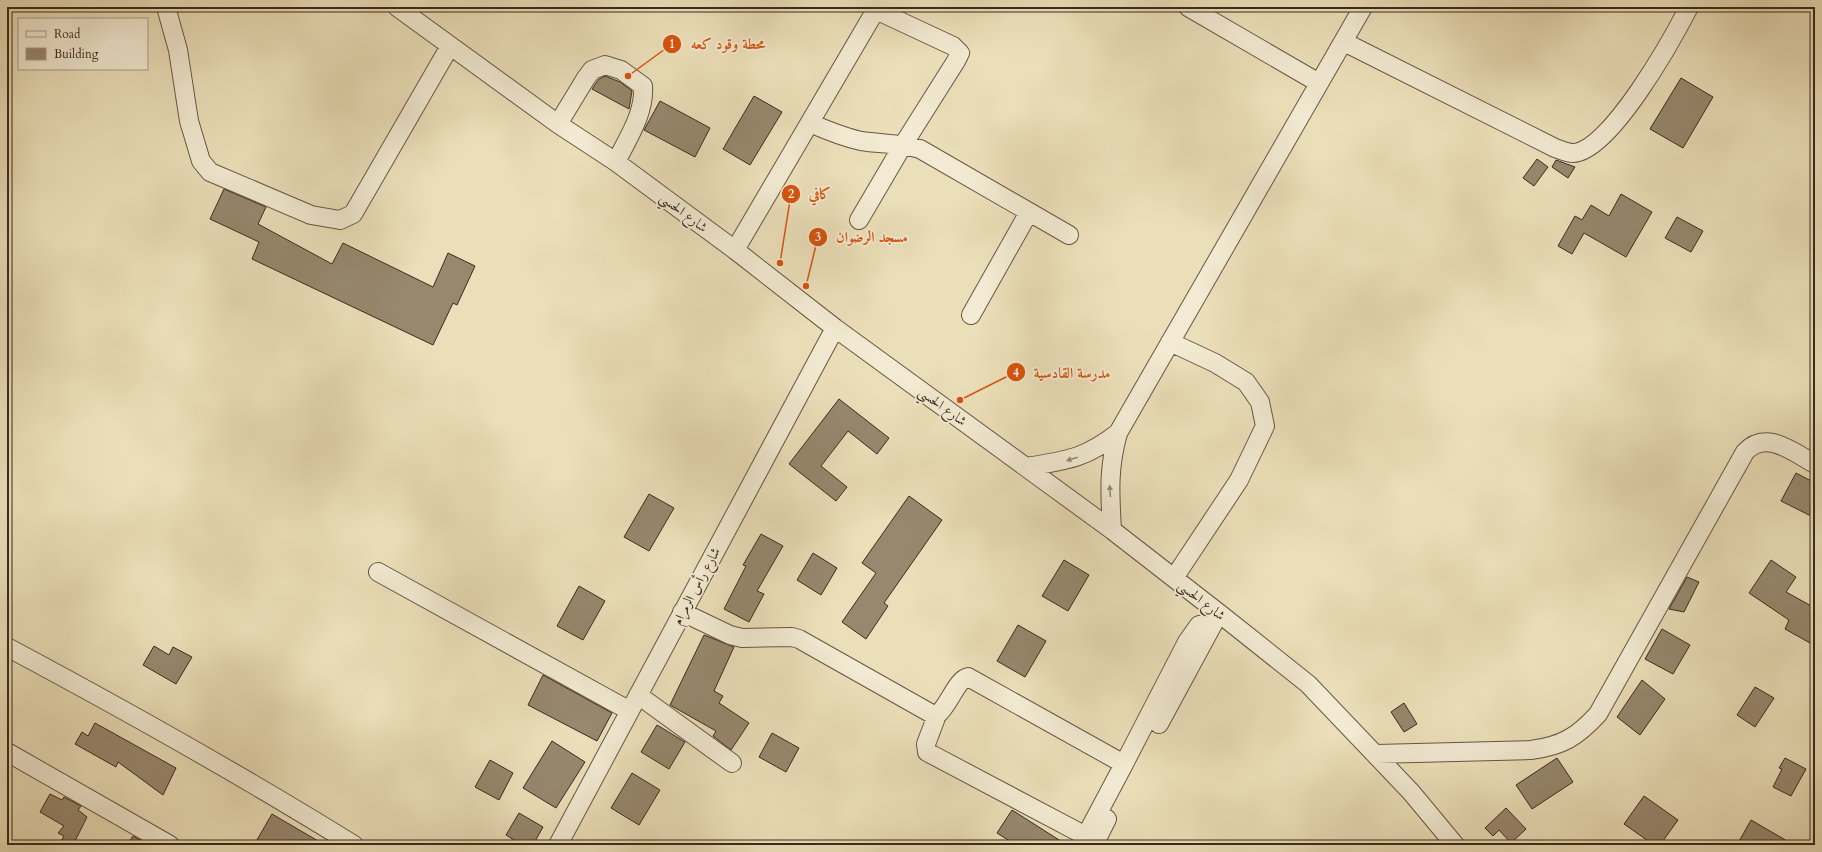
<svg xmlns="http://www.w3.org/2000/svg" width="1822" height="852" viewBox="0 0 1822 852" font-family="Cardo,Amiri,serif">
<rect width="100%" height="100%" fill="#ebdfb9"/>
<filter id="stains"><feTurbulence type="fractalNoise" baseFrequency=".005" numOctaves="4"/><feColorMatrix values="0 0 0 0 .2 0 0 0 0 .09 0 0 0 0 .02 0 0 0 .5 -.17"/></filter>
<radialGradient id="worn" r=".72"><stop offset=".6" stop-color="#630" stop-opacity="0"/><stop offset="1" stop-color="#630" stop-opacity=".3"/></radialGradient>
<path fill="#97886e" stroke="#3b2a1c" d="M605 76 620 82 632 91 629 109 592 89 599 79Z
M1681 78 1713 97 1683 148 1650 129Z
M754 96 782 112 750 165 723 149Z
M660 101 710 128 695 157 644 130Z
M1537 159 1548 167 1534 186 1523 178Z
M1556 160 1575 167 1568 178 1552 167Z
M224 189 266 207 258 224 332 264 343 243 433 287 448 253 475 266 457 305 453 303 433 345 252 259 259 242 210 219Z
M1621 194 1652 212 1626 257 1584 233 1572 254 1558 246 1575 216 1582 220 1591 205 1609 216Z
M1677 217 1703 231 1691 252 1665 238Z
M839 399 889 438 877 454 848 431 821 466 847 487 836 501 789 464Z
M1796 473 1815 483V518L1781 501Z
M649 494 674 508 649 551 624 537Z
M909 496 942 520 884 603 888 606 866 639 842 622 876 573 862 563Z
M761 534 783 546 757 591 764 594 749 622 724 609 746 566 743 565Z
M813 553 837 568 821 595 797 580Z
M1064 560 1089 575 1068 611 1042 596Z
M1771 560 1796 577 1786 592 1815 608V635L1810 643 1785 629 1789 620 1749 593Z
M1687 577 1699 582 1684 612 1669 609Z
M579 586 605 601 583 640 557 626Z
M1018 625 1046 641 1025 677 997 661Z
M1662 629 1690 645 1673 674 1645 659Z
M704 635 734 647 714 691 723 696 719 703 749 723 731 750 713 736 716 731 670 705Z
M154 646 169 655 173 647 192 657 176 684 143 665Z
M543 675 612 713 597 741 528 705Z
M1642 680 1665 699 1640 735 1617 717Z
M1755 687 1774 698 1755 727 1737 715Z
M1404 703 1417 724 1404 732 1391 712Z
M95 723 176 768 163 795 118 762 116 767 75 744 82 732 88 736Z
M657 725 685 742 669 769 641 752Z
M772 733 799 748 786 772 759 757Z
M552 741 585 762 556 808 523 788Z
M1557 758 1573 782 1532 809 1516 785Z
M1785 758 1806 769 1791 796 1773 787 1782 769 1779 768Z
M490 760 513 773 499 800 475 787Z
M632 773 660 790 639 825 611 808Z
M50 794 62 800 64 797 81 806 78 810 87 817 73 845H59L64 836 58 833 64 826 40 812Z
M1644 796 1678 820 1660 845H1654L1624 824Z
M1506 808 1526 829 1511 843 1499 830 1493 836 1485 828Z
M1012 810 1067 845H1016L997 833Z
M519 813 543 827 533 845H522L506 835Z
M272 814 325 845H254Z
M1751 820 1794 845H1737Z
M133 836 149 845H127Z"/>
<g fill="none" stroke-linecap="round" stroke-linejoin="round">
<defs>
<path id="minor" d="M166 7 178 50 189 121 201 161 210 172 311 215 340 220 353 214 450 46
M397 7 558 124 616 162 735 250 835 328 1112 530 1220 614 1308 684 1411 792 1455 845
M1188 7 1319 83
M1344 42 1555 148C1561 150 1567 153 1573 153 1610 152 1673 38 1689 7
M810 123C826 130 843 137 861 141 880 144 901 143 920 149L1069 235
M558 124 586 78 592 70 605 65 621 70 643 86C645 113 628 138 616 162
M735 250 874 13 878 11 953 46 960 53 956 61 903 145 859 220
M971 315 1029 212
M1170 342 1215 363 1246 382 1260 402 1265 426 1239 480 1174 578
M1027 467C1068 460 1084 459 1118 433
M1112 530C1110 494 1108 469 1118 433L1363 7
M378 572 630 711
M682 612 730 635 742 638 792 637 799 639 932 714 937 715C948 707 957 679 968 677L1124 764 1187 642 1199 625 1214 622
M7 647C125 710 241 775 354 845
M638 695 732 763
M937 715 926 744 927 752 1082 834 1089 830 1124 764
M1159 724 1218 615
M7 752 170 845
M1376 754 1531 750C1562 746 1577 737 1598 714L1745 452C1766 429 1793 452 1815 464
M558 845 835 328
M1094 845 1107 819"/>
</defs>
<use href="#minor" stroke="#675743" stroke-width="20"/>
<use href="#minor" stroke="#f2ead2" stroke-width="18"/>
</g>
<defs><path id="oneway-solid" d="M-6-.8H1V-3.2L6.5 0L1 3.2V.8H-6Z"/></defs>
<g fill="#968a77">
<use href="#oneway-solid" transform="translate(1072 459) rotate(163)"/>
<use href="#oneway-solid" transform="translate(1110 491) rotate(-94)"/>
</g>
<g text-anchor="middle" stroke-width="3.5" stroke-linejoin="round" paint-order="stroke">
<g font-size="14" fill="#3b2a1c" stroke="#f2ead2">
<text transform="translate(684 212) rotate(37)" y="5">شارع الحسي</text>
<text transform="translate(943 406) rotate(36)" y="5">شارع الحسي</text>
<text transform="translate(696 586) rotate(-62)" y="5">شارع رأس الرمرام</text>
<text transform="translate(1202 600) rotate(38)" y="5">شارع الحسي</text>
</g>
</g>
<path fill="none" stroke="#d7540e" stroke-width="1.5" d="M628 76L672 44M780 263L791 194M806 286L818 237M960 400L1016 372"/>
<g fill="#d7540e" stroke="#f2ead2" stroke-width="1.5">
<circle cx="628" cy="76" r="4"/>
<circle cx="780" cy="263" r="4"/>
<circle cx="806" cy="286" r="4"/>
<circle cx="960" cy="400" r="4"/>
<circle cx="672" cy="44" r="10"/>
<circle cx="791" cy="194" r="10"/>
<circle cx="818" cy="237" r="10"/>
<circle cx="1016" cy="372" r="10"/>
</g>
<g font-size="12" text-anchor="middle" font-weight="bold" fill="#fff">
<text x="672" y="48">1</text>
<text x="791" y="198">2</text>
<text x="818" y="241">3</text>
<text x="1016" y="377">4</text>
</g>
<g font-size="15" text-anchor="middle" font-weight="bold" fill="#d7540e" stroke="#f2ead2" stroke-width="3.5" stroke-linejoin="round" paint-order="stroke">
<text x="728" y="49">محطة وقود كعه</text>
<text x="820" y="199">كافي</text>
<text x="872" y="242">مسجد الرضوان</text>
<text x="1072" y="378">مدرسة القادسية</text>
</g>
<rect width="1822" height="852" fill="none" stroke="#ebdfb9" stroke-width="24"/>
<rect x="8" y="8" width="1806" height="836" fill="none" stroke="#3b2a1c" stroke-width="2"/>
<rect x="12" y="12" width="1798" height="828" fill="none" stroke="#3b2a1c"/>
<rect x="18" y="18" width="130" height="52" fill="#f2ead2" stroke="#a99d89"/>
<rect x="26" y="31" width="20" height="6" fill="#f2ead2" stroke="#a99d89"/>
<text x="54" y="38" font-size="12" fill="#3b2a1c">Road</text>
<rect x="26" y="48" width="20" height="12" fill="#97886e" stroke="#a99d89"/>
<text x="54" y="58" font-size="12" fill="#3b2a1c">Building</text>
<rect width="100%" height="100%" filter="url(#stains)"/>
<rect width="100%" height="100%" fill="url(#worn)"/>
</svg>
